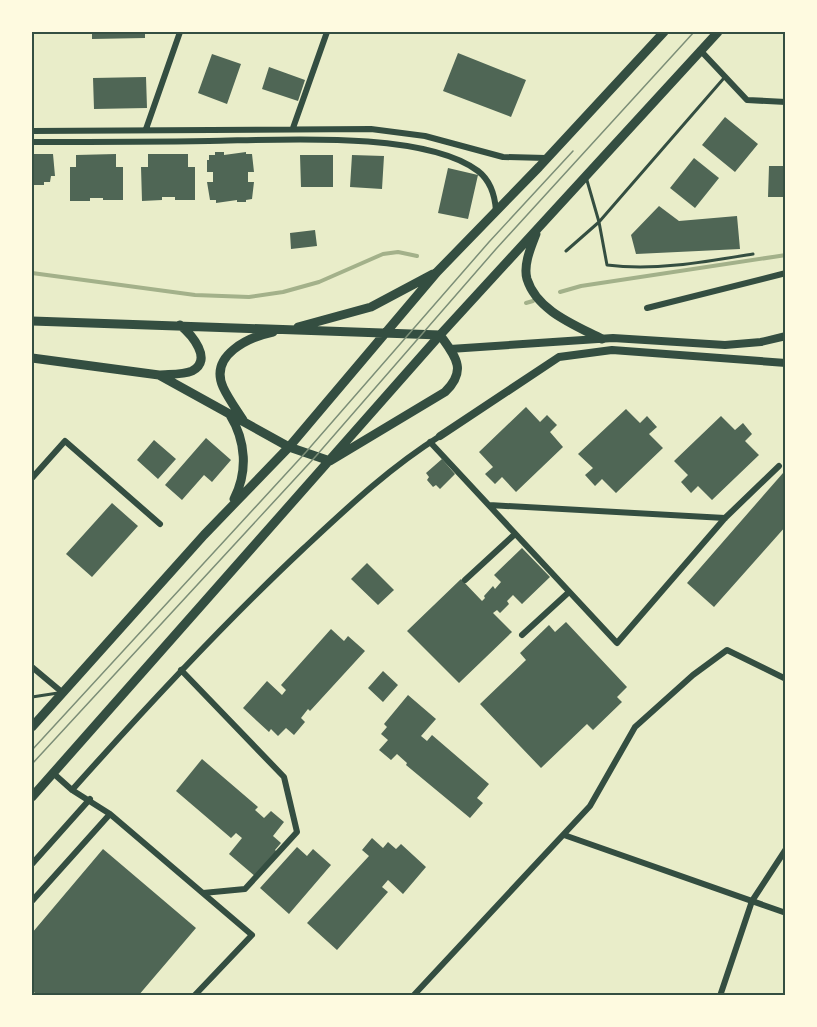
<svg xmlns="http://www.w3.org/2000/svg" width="817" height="1027" viewBox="0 0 817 1027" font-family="'IBM Plex Serif',serif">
<rect width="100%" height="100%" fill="#e9edc9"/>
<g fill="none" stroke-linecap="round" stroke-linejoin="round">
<path stroke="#a3b18a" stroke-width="4" d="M32 273 195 295 249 297 283 292 319 282 383 254 398 252 417 256
M560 292 581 286 786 255
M526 303 533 301"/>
</g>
<path fill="#4f6655" d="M92 32H145V38L92 39Z
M458 53 526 80 511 117 443 91Z
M212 54 241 64 227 104 198 93Z
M269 67 305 80 298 101 262 89Z
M146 77 147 108 94 109 93 78Z
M725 117 758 144 735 172 702 145Z
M215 152H224V155L246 152V154H252L254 172H248V182H254L252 199 246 200V202H237V200L216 203V200H210L207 182H213V172H207V160H209V155H215Z
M32 154H53L55 176H51L50 182H44V185H32Z
M116 154V167H123V200H103V198H90V201H70V167H76V155Z
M148 154H188V167H195V200H175V197H162V200L142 201 141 167H148Z
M300 155H333V187H301Z
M352 155 384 156 382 189 350 187Z
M694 158 719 178 695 208 670 188Z
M769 166H786V197H768Z
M448 168 478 175 468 219 438 213Z
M659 206 679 221 737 216 740 249 636 254 631 235Z
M315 230 317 246 291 249 290 233Z
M526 407 540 422 547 415 557 425 550 432 563 447 516 492 502 477 495 484 485 474 493 467 479 452Z
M626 409 640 423 647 416 657 427 649 434 663 448 616 493 602 479 595 486 585 475 593 468 578 454Z
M721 416 735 430 743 423 752 434 745 441 759 455 712 500 698 486 691 493 681 482 688 475 674 461Z
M206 438 231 460 212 482 204 475 182 500 165 485Z
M154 440 176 459 158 479 137 460Z
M442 459 455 474 440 489 436 485 433 487 427 480 429 477 426 473Z
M783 473 786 475V526L714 607 687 583Z
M112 503 138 526 92 577 66 554Z
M522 548 550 577 522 604 513 595 507 601 509 604 500 613 497 610 493 613 512 632 459 683 407 631 461 579 482 601 485 598 484 596 493 586 495 589 501 582 494 575Z
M367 563 394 590 378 605 351 579Z
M566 622 627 687 617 697 622 702 593 730 587 724 541 768 480 704 526 660 520 653 549 625 555 632Z
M331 629 344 641 348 636 365 651 310 711 308 709 301 718 305 722 294 735 286 728 278 736 271 729 269 732 243 708 267 681 282 695 286 690 281 685Z
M383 671 398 685 383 702 368 688Z
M408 695 436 719 421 736 427 741 432 735 489 784 477 798 483 803 470 818 406 765 407 763 397 754 391 760 379 750 388 740 381 734 387 727 384 724Z
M202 759 258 807 255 810 264 818 271 811 284 822 273 836 281 843 275 850 277 852 256 877 229 854 242 838 236 833 231 838 176 791Z
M372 838 383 848 388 842 396 849 401 844 426 867 403 894 388 880 382 887 388 892 337 950 307 923 369 856 362 850Z
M297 847 307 856 313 849 331 865 289 914 260 888Z
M103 849 196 928 138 996H38L32 990V933Z"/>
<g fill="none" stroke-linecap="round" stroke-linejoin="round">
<path stroke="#344e41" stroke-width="3" d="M586 177 599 222 607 265C655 271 705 262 753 254
M566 251 599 222 724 78
M32 697 58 693"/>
<path stroke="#344e41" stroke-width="6" d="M700 50 747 100 786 102
M293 128 327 32
M146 129 180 32
M32 131 371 129 425 136 503 157 546 158
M32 142C91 142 150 142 209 141 277 140 424 130 478 171 491 181 495 195 496 211
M647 308 786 273
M430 442 617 643 725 518 779 466
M32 478 65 441 160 524
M489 505 725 518
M465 580 515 534
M522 635 569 592
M32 667 63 693
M181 670 284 777 297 832 245 889 203 893
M53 773 72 790 110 814 252 935 194 996
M72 790C146 707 222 625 303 549 347 508 389 468 440 436
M564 835 786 913
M32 864 90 799
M32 901 110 814
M413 996 590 806 635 727 693 675 727 650 786 679
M720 996 752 901 786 849"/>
<path stroke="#344e41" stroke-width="8" d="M450 349 613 338 725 345 761 342 786 336
M440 436 559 357 612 350 786 363"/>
<path stroke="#344e41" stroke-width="9" d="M536 234C531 247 523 265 527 279 537 311 575 325 602 339
M32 321 440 335C455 356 468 370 445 392L330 461 289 447 159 375 32 358
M298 327 371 307 433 274
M159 375C168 374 183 375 192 371 214 360 191 334 180 325
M230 415C246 441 248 472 234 499
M243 420C236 409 228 398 223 387 209 355 249 337 273 332
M32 727 204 535 289 447 437 272 539 167 664 32
M32 797 440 335 718 32"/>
<path stroke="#7c8e77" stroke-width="1.5" d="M32 750 306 452 489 242 573 151
M32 764 316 456 496 249 694 32"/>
</g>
<rect width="817" height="1027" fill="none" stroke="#fefae0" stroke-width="66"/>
<rect x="33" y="33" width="751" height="961" fill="none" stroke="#344e41" stroke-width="2"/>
</svg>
